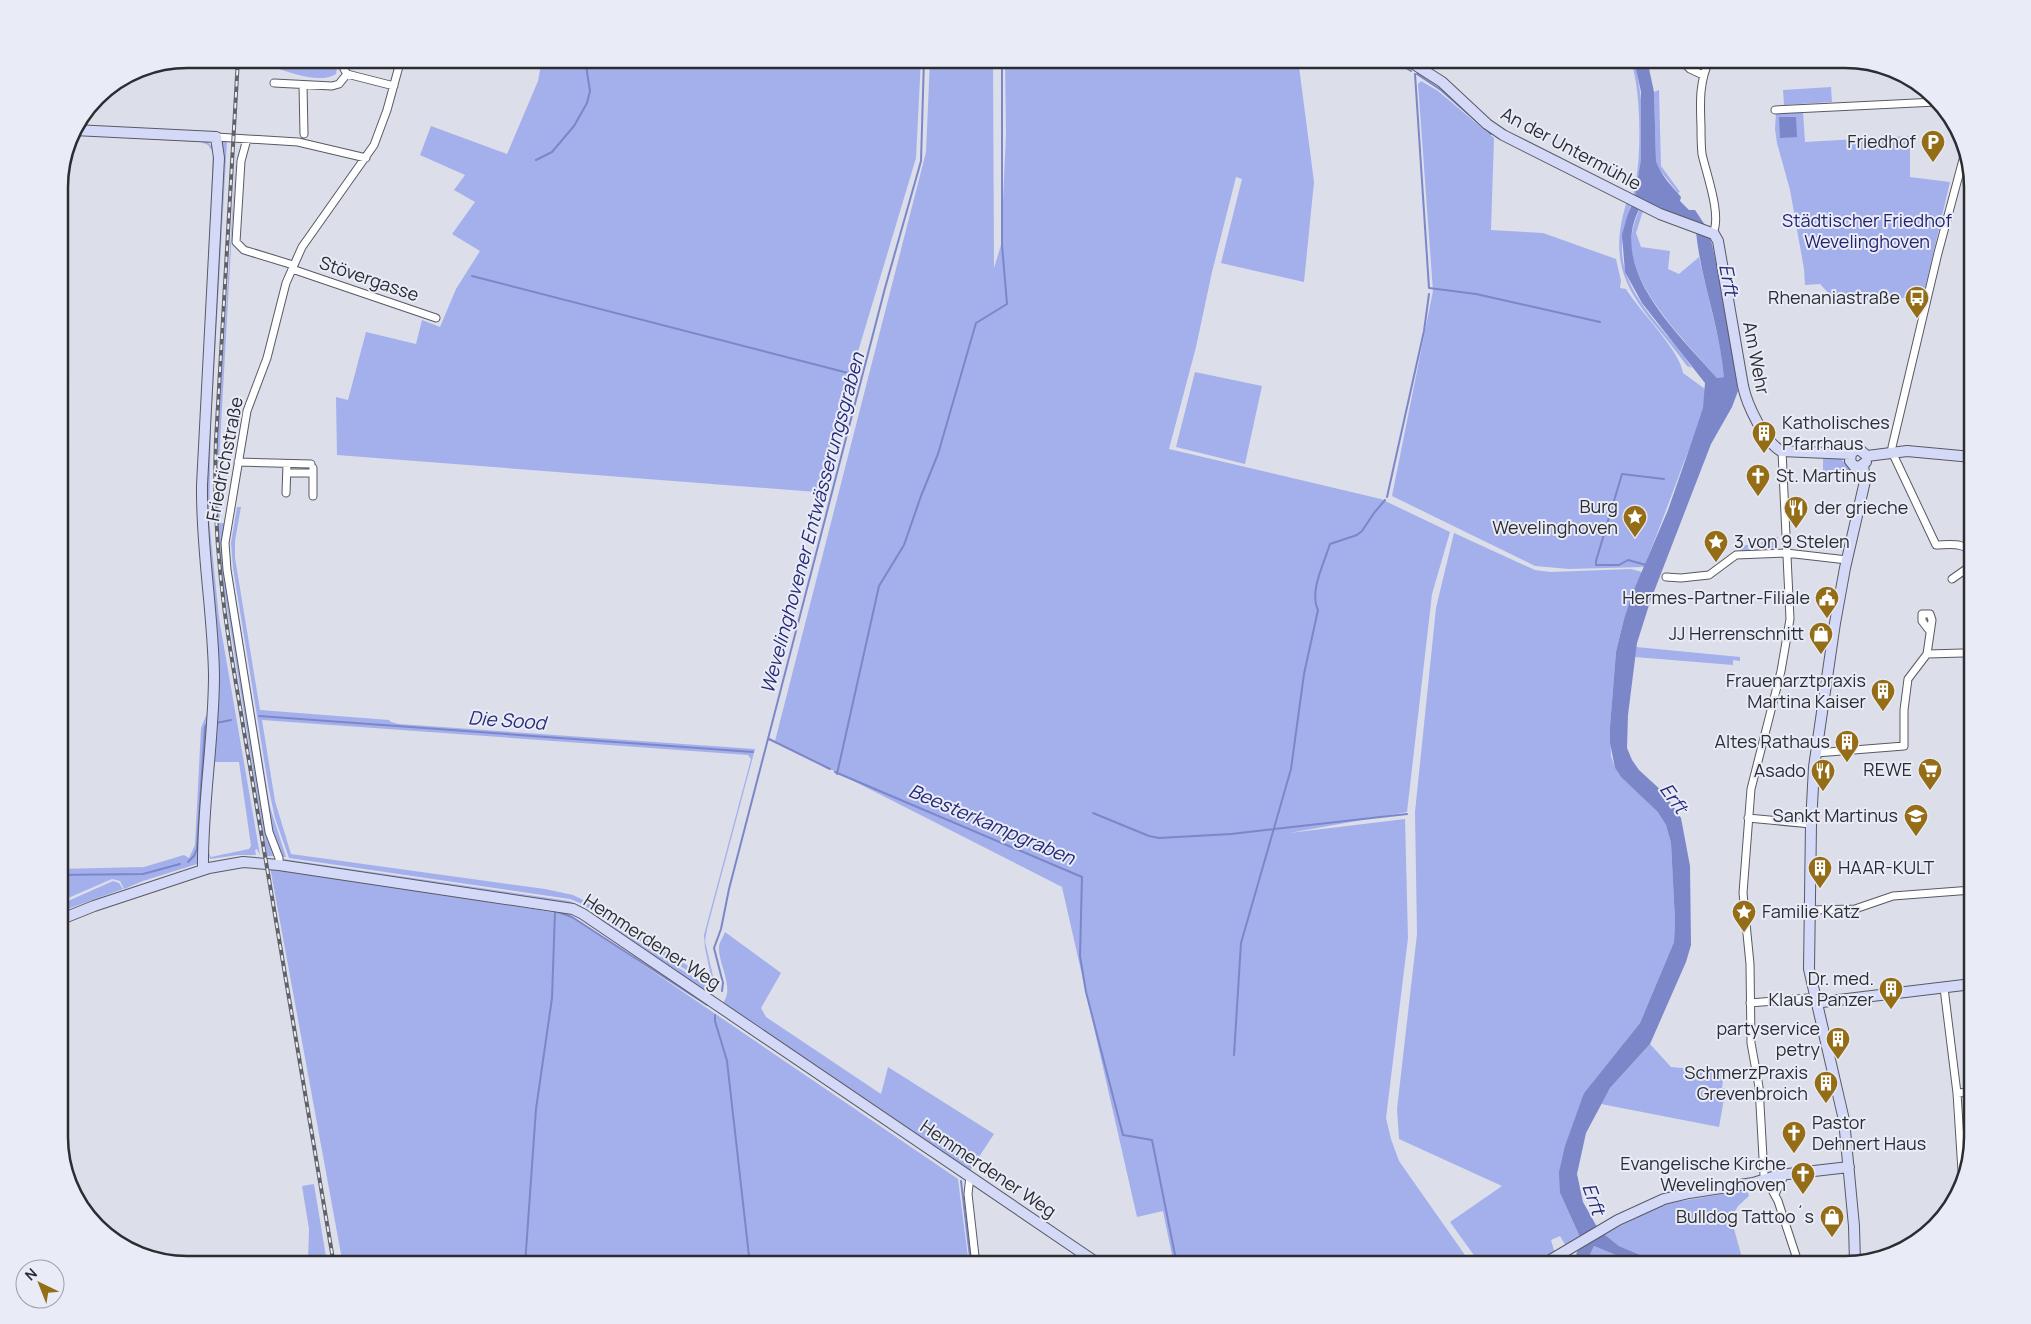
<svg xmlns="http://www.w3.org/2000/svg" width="2031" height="1324" viewBox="0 0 2031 1324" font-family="Manrope,sans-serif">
<rect width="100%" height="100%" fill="#dcdee9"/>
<path fill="#a4b0ec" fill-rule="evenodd" d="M250 59H338L336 74C318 85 288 71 269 66 263 64 256 64 249 63Z
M542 59H921L916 158 816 492 337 455 336 397 348 400 366 332 416 344 422 320 440 327 456 289 480 251 452 234 475 202 454 190 465 175 420 155 431 126 507 154 538 81Z
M930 59H993L994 268 1001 245 1006 134 1005 59H1298L1314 182 1304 282 1221 263 1242 179 1236 177 1212 272 1196 347 1169 449 1381 499 1450 532 1432 594 1407 812 1289 833 1405 819 1408 938 1386 1118 1391 1139 1399 1161 1472 1265H1319L1316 1261 1304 1265H1174L1163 1211 1137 1217 1062 887 775 741 926 152Z
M1630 59H1634L1636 64 1642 106 1641 159 1635 196 1633 195C1642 164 1642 89 1630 59Z
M1421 81 1438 91 1494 138 1491 230 1543 233 1616 259 1621 281 1620 288 1626 289C1640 312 1680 350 1683 373L1705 389C1706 417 1690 445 1681 470 1669 502 1657 535 1644 567L1569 569 1535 566 1392 496 1433 291 1418 84Z
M1831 87 1832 102 1784 105 1783 90Z
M1659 90 1661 166 1680 192 1678 193 1659 169 1656 161 1654 92Z
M1803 112 1805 142 1910 136V177L1950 182 1923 297 1836 301 1820 284 1805 285 1804 269 1790 190 1777 143 1775 129 1776 113Z
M72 132 206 140 214 149 199 492 211 678 197 864 143 881 124 889 120 881 112 879 59 902V869L144 867 184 855 189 858 195 845 201 728 208 711 210 664 197 512 213 152 208 145 201 142 70 135Z
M223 141H227L211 424 209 519 219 618 260 855 257 849 255 850 256 855H238L210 859 207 849 214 726 204 506 221 146ZM213 762H239L251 846 249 849 211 857 208 852V841Z
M237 141 217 497 219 498 220 523H225L222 543 223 562 275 856H267L223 583 218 517 217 471 219 415Z
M1627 201 1631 204C1628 218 1622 235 1622 249 1622 297 1668 330 1692 368L1687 366C1645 307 1601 282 1627 201Z
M1640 208 1643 211 1636 233 1641 247 1670 251 1668 269 1679 274 1699 257 1723 359 1725 377 1717 378C1688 344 1633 291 1631 245 1631 232 1635 220 1640 208Z
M1195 372 1262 386 1245 464 1176 447Z
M1840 458 1855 473 1830 475V479H1823V459Z
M233 506 235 507 229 542 231 568 270 807 286 857H281L272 830 227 549Z
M237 507H241L235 541V558L260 710 389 720 391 722 399 724 755 749 707 929 705 941 715 985H710L582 904 570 899 289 858 275 818 269 790 233 568 231 543ZM262 720 748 755 751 759 704 935 705 948 712 981 587 902 573 895 545 889 291 854 275 801Z
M1454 533 1535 570 1550 572 1631 569 1642 572 1624 619 1616 652 1610 726 1611 756 1615 768 1621 777 1659 812 1666 825 1671 843 1675 921 1674 942 1640 1023 1584 1093 1560 1193 1580 1237 1566 1246 1560 1236 1551 1240 1555 1254 1537 1265H1481L1450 1222 1502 1186 1399 1139 1397 1109 1417 934 1415 812 1436 608Z
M1778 537 1777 549 1740 551 1742 545H1748V549H1761L1762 538Z
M1636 647 1740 657V661L1733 660V665L1635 657Z
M283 859 569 901 581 906 712 989 713 993 710 995 582 911 284 861Z
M270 867 570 915 958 1179 969 1265H343Z
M113 881 119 883 123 889 59 912V905Z
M725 932 781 973 761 1008 766 1017 881 1094 888 1067 994 1134 971 1169V1173L723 1003C735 988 718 964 719 947 719 943 723 937 725 932Z
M1650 1044 1671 1067 1724 1072 1722 1088H1726L1719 1127 1601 1104 1610 1088Z
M314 1184 327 1263V1265H310L308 1263 309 1229 302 1186Z
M1747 1190 1749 1196 1738 1206 1731 1218 1744 1265H1664L1619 1246 1604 1234 1651 1210 1670 1203Z
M1594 1246 1640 1265H1585Z"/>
<path fill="#7b87c8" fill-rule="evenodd" d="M1634 59H1647L1654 92 1656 161C1661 176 1671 185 1681 197L1680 201 1689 210H1695L1705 225 1712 244 1723 296 1738 391 1732 407 1711 444 1650 602 1637 643 1628 715 1627 748 1632 760 1639 770 1664 793 1681 818 1690 866 1691 945 1686 962 1650 1044 1610 1088 1586 1133 1577 1174 1583 1202 1597 1227 1580 1237 1560 1193 1559 1172 1565 1146 1584 1093 1640 1023 1674 942 1675 921 1671 843 1666 825 1658 812 1621 777 1615 768 1610 743V726L1616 652 1624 619 1633 592 1668 510 1693 438 1703 408 1705 383 1642 303 1625 272 1622 235 1627 217 1635 196 1641 159V92ZM1644 201 1675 215 1696 232C1701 281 1720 328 1724 377L1717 378C1678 333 1601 265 1644 201Z
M1779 117H1796L1797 137 1780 138Z
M1604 1234 1619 1246 1664 1265H1640L1594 1246 1585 1265H1571L1576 1257 1577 1251Z"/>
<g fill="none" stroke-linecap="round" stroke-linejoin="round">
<path stroke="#7b87c8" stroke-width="2" d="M1391 59 1411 71
M1415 74 1429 288 1476 294 1600 322
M1417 74 1441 90 1491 134
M536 160 552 152 574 126 587 103 590 91 585 59
M472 276 852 374
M1387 497 1424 331 1429 294
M1646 565 1628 560 1619 565H1596V561L1622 474 1664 479
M259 716 753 752
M216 723 231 720
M769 739 830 769
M835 772 1082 877 1080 956 1086 992 1123 1135 1152 1140 1177 1265
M837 774 879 586 904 545 921 496 938 454 976 323 1007 304 1002 245V59
M1093 813 1149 836 1159 838 1231 834 1407 814
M188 862 194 856 197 849 205 727 207 724
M59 875 143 874 180 864
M722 991 723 983 714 948 721 929 729 889 885 288 921 161 924 59
M715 1015V1021L727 1061 750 1265
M1234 1055 1241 943 1291 769 1304 674 1318 610C1309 592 1324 563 1330 544L1357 535 1362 531 1374 513 1385 500
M961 1181 971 1265
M525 1265 536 1109 552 998 555 911 572 917 707 1005"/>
<defs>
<path id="street" d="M345 59 344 69 347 74
M1680 59 1690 69 1703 75
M1710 59C1699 81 1700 102 1701 127 1701 136 1701 145 1702 154 1706 173 1722 215 1713 233
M274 83 332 86 339 84 347 74 394 86
M303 85 304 134
M1775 110 1936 102
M216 137 298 142 366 158
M247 139 241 161 236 242 244 250 293 265
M1964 156 1938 253 1892 447V452L1936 545C1949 545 1967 541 1972 556
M292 269 436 318
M1782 451 1790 619 1781 671 1751 789 1743 893 1750 964 1751 1043 1759 1087 1764 1175 1778 1201 1799 1265
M238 462 311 464
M287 473H313
M286 493 287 464
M313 496V468
M1666 577 1681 578 1709 575 1736 555 1786 553 1847 560
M1952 579 1969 567 1972 563
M1927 654 1963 653
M1816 753 1904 746V710L1908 679 1927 654 1932 620 1930 614H1922V621L1929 630
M1748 818 1811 824
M279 865V858L269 832 227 570 225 543 247 411 267 358 286 283 302 247 374 145 387 110 401 59
M1810 910 1855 909 1893 896 1972 890
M1944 988 1957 1093 1962 1171
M1750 1003 1808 998 1815 1000
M1957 1093 1972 1092
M970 1176 968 1194 976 1265
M1775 1194 1785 1174"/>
<path id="secondary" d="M1406 59 1442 82 1487 124 1503 135 1660 214 1714 234 1718 241 1743 386C1747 405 1764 441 1781 451L1851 454
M74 130 216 137 219 158 202 485C201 549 213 611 214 675 214 740 202 805 203 869
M1851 454 1850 461 1854 466 1859 467 1866 462
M1851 454 1855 450H1860L1867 456
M1867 456 1907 451 1972 457
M59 920 94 906 209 868 243 862 279 865 573 909 583 914 1100 1265
M1815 1000 1822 1002 1972 984
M1855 1263 1854 1226 1844 1120 1809 969 1811 824 1814 767 1835 623 1845 568 1865 481 1863 465
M1542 1265 1618 1220 1664 1199 1689 1193 1753 1183 1779 1175 1849 1167"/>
</defs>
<use href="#street" stroke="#585a63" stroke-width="9"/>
<use href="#secondary" stroke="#585a63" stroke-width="12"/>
<use href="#street" stroke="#fff" stroke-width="7"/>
<use href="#secondary" stroke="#d5d9f8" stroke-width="10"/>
<defs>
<path id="rail" d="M238 59 216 440C213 511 219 579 230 648L334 1265"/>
</defs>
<use href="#rail" stroke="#616268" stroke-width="4"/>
<use href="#rail" stroke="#e9ecf7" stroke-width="2" stroke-dasharray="5.5" stroke-linecap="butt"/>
</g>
<defs>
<symbol id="parking-pin" viewBox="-11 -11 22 30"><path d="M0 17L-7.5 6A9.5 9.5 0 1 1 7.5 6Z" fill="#946d16" stroke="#e9ecf7"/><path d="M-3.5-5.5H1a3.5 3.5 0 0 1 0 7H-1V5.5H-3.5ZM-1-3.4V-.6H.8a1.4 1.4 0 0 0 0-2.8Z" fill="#fff"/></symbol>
<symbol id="bus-pin" viewBox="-11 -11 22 30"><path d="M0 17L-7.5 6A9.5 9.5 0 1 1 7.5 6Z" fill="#946d16" stroke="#e9ecf7"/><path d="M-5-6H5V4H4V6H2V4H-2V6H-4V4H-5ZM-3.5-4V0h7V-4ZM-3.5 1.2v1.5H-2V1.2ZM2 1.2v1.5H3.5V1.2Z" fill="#fff"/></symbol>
<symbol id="building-pin" viewBox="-11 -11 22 30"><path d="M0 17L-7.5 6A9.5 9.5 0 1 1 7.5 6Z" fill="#946d16" stroke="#e9ecf7"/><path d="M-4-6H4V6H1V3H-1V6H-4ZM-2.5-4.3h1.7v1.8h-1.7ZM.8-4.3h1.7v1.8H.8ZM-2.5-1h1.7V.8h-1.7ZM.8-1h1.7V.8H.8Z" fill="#fff"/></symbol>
<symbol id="church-pin" viewBox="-11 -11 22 30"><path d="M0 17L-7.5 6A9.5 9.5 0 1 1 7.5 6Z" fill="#946d16" stroke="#e9ecf7"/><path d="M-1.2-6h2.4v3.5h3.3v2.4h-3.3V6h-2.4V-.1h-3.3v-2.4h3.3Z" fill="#fff"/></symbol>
<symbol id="restaurant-pin" viewBox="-11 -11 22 30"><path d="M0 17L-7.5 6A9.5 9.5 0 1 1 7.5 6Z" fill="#946d16" stroke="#e9ecf7"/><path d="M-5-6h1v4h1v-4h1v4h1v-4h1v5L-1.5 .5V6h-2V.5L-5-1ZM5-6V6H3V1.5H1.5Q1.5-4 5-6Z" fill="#fff"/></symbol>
<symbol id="sight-pin" viewBox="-11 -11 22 30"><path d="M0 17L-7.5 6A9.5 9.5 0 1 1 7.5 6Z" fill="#946d16" stroke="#e9ecf7"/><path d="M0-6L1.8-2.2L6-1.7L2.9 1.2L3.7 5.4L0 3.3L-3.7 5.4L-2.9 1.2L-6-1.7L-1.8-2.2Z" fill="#fff"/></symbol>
<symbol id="civic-pin" viewBox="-11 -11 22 30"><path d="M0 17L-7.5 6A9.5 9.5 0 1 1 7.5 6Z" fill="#946d16" stroke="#e9ecf7"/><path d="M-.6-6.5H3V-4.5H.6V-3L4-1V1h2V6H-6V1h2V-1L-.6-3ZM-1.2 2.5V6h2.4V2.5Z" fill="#fff"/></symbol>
<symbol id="shop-pin" viewBox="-11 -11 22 30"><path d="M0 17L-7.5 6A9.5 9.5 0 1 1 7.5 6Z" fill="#946d16" stroke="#e9ecf7"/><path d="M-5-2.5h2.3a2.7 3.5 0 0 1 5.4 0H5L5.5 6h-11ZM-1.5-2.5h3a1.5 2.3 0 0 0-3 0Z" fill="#fff"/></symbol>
<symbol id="supermarket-pin" viewBox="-11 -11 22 30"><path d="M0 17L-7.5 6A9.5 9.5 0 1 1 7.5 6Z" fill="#946d16" stroke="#e9ecf7"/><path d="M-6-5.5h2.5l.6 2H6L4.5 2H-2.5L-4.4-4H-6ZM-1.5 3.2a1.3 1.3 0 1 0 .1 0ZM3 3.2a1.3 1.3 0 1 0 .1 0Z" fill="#fff"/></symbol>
<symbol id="school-pin" viewBox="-11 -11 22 30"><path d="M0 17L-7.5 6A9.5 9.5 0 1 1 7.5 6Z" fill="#946d16" stroke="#e9ecf7"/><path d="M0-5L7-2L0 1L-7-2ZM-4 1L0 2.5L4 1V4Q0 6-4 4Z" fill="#fff"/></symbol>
</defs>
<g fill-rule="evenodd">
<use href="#parking-pin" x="1919" y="128" width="28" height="38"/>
<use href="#bus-pin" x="1903" y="284" width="28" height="38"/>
<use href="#building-pin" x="1750" y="419" width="28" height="38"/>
<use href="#church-pin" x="1744" y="462" width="28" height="38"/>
<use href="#restaurant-pin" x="1782" y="494" width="28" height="38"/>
<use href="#sight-pin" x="1621" y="503" width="28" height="38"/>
<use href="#sight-pin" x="1702" y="528" width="28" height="38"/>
<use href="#civic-pin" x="1813" y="584" width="28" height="38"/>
<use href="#shop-pin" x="1807" y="620" width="28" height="38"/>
<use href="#building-pin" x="1869" y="677" width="28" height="38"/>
<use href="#building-pin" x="1833" y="728" width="28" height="38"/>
<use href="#supermarket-pin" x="1916" y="756" width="28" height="38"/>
<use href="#restaurant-pin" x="1809" y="757" width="28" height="38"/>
<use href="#school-pin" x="1902" y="802" width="28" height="38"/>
<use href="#building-pin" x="1806" y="854" width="28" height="38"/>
<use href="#sight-pin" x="1730" y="898" width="28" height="38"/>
<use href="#building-pin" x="1877" y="975" width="28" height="38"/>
<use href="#building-pin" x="1824" y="1025" width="28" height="38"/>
<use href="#building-pin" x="1812" y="1069" width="28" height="38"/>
<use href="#church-pin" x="1780" y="1119" width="28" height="38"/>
<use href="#church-pin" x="1789" y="1160" width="28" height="38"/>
<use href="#shop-pin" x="1818" y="1203" width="28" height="38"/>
</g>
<g text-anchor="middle" stroke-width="4" stroke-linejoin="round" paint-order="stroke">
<g font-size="18" fill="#2c2d31" stroke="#e9ecf7" text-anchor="end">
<text x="1916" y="148">Friedhof</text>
<text x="1900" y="304">Rhenaniastraße</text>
<text x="1782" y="429" text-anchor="start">Katholisches<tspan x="1782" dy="21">Pfarrhaus</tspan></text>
<text x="1776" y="482" text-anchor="start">St. Martinus</text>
<text x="1618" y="513">Burg<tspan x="1618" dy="21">Wevelinghoven</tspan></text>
<text x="1814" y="514" text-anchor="start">der grieche</text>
<text x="1734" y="548" text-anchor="start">3 von 9 Stelen</text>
<text x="1810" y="604">Hermes-Partner-Filiale</text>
<text x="1804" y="640">JJ Herrenschnitt</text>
<text x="1866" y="687">Frauenarztpraxis<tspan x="1866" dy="21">Martina Kaiser</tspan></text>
<text x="1830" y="748">Altes Rathaus</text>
<text x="1912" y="776">REWE</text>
<text x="1806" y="777">Asado</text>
<text x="1898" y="822">Sankt Martinus</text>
<text x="1838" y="874" text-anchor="start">HAAR-KULT</text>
<text x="1762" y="918" text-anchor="start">Familie Katz</text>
<text x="1874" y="985">Dr. med.<tspan x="1874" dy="21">Klaus Panzer</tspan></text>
<text x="1820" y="1035">partyservice<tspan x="1820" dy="21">petry</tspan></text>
<text x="1808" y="1079">SchmerzPraxis<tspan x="1808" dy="21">Grevenbroich</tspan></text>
<text x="1812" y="1129" text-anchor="start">Pastor<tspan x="1812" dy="21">Dehnert Haus</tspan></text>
<text x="1786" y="1170">Evangelische Kirche<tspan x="1786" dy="21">Wevelinghoven</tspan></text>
<text x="1814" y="1223">Bulldog Tattoo´s</text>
</g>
<g font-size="18" fill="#2c2d31" stroke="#e9ecf7">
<text transform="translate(1571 149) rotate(28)" y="6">An der Untermühle</text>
<text transform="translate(369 279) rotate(19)" y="6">Stövergasse</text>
<text transform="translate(1756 358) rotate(79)" y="6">Am Wehr</text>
<text transform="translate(225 459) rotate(-79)" y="6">Friedrichstraße</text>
<text transform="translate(652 942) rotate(33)" y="6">Hemmerdener Weg</text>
<text transform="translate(988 1169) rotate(34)" y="6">Hemmerdener Weg</text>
</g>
<g font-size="18" fill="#22226f" stroke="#e9ecf7">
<text x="1867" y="227">Städtischer Friedhof<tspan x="1867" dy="21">Wevelinghoven</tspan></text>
</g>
<g font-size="19" font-style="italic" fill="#272a77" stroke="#e9ecf7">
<text transform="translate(1729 280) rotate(79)" y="7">Erft</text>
<text transform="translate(812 523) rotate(-75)" y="7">Wevelinghovener Entwässerungsgraben</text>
<text transform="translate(507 720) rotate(4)" y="7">Die Sood</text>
<text transform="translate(1674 798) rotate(54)" y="7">Erft</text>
<text transform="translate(992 824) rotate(23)" y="7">Beesterkampgraben</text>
<text transform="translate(1594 1199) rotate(70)" y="7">Erft</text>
</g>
</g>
<path d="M0 0H2031V1324H0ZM187 68H1845A119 119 0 0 1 1964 187V1137A119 119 0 0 1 1845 1256H187A119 119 0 0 1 68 1137V187A119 119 0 0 1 187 68Z" fill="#e9ecf7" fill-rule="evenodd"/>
<path fill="none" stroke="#2c2d31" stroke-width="2.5" d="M187 68H1845A119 119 0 0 1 1964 187V1137A119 119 0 0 1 1845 1256H187A119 119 0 0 1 68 1137V187A119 119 0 0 1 187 68Z"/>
<g transform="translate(40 1284) rotate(317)"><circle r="24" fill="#e9ecf7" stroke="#9da0a8"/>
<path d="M0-4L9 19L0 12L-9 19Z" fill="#946d16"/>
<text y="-8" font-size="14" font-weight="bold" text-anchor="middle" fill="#2c2d31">N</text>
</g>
</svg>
